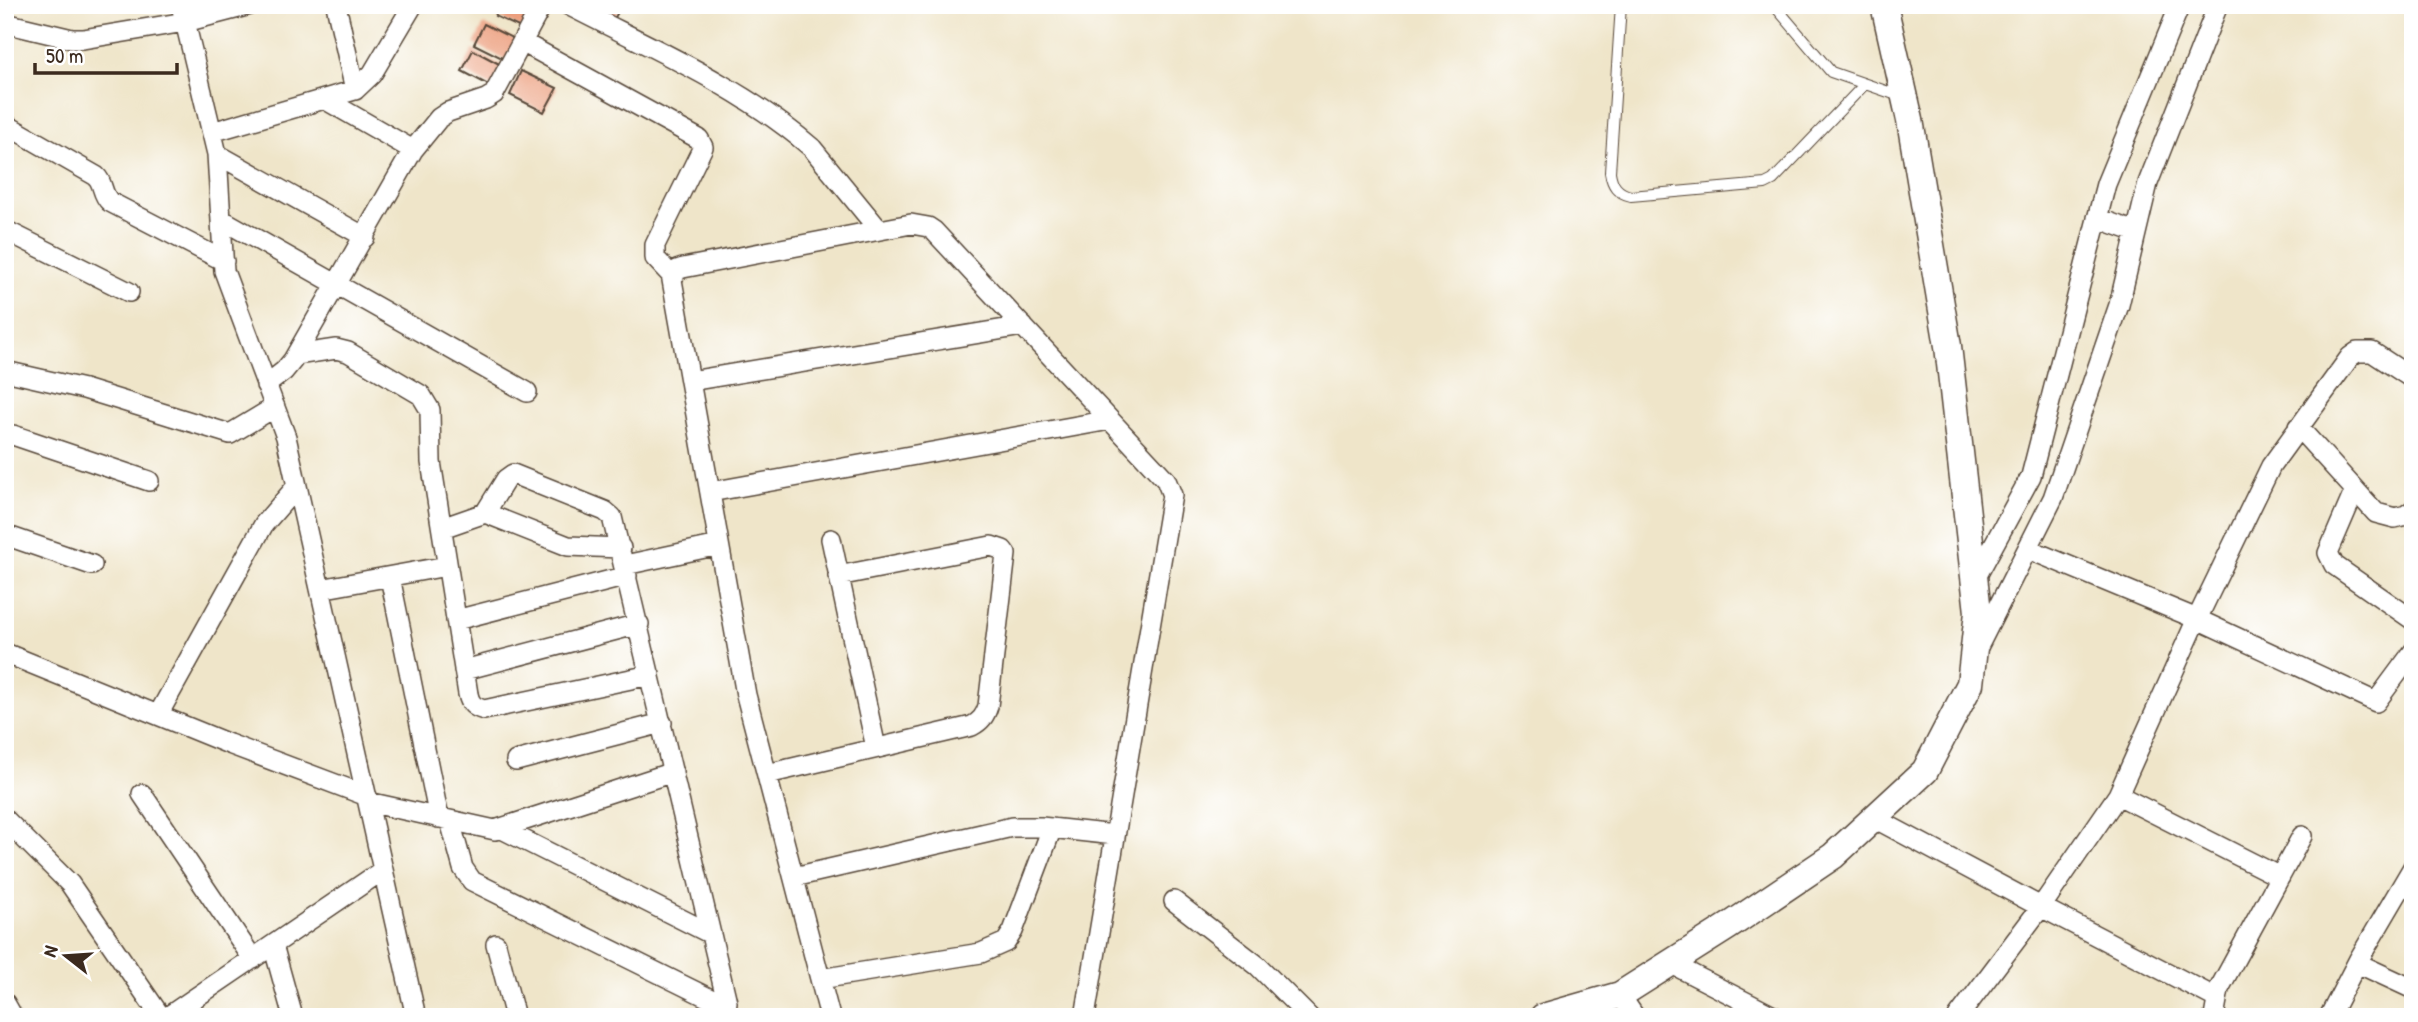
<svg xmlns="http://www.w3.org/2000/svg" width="2418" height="1022" viewBox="0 0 2418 1022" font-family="'Patrick Hand',sans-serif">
<rect width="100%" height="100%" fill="#fff"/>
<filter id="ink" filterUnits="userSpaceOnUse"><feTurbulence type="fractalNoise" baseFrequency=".0143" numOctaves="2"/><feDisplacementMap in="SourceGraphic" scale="14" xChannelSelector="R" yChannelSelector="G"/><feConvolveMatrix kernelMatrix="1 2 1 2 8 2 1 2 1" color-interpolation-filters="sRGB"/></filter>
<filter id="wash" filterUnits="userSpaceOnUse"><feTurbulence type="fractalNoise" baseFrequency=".00686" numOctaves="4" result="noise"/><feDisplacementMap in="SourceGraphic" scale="28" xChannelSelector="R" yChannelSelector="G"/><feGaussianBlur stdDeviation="1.57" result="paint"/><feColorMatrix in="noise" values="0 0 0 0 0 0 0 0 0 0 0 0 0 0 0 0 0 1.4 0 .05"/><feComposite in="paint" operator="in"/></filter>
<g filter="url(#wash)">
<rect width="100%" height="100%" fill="#efe5c9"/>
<g id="blocks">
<path fill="#ec9f7e" d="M500 5H508L531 16 525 30 495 16Z
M594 5H622L613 21 592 9Z
M484 24 518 41 508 61 474 44Z
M473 50 503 66 492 87 462 71Z
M521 71 557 88 544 112 510 95Z"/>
</g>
</g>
<g filter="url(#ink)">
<use href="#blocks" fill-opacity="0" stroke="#564638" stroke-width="2"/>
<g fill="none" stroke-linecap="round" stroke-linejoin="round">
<defs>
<path id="lane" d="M1621 5 1610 172C1612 185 1617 193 1631 196L1765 184 1773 180 1864 85
M1774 5 1831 72 1900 96"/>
<path id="street" d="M181 5 217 154 224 271 286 437 416 1017
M336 5 355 90
M568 5C651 48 741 86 812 148L879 230
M5 23 72 39H83L185 22 250 5
M522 42 699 139 703 147 655 245V258L672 276
M326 100 413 150
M5 124 96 176C104 183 101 194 110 202L224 261
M212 132 355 90 372 74 413 5
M217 154 365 237
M2097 218 2136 232
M221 219 527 392
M5 230 129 292
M296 355 336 349 348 352 421 395 430 410 431 462 468 694C470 704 474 707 484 710L650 675
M5 371 84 389 230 434 275 407
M690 381 1023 326
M266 385 284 371 293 360 413 150 439 118 448 112 486 99 494 94 542 5
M2298 427 2376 513 2395 518 2406 515 2413 510
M5 436 13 435 149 481
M2355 490 2328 553 2334 565 2413 620
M710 492 1110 420
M485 513 568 546 621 548
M442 528 485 513 506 479 513 474 605 511 612 517 727 1002 724 1017
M5 535 92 565
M831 539 876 748
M2028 549 2197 619 2271 466 2350 357 2357 352H2372L2413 379
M625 565 719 545
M390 577 439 818
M1974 581 2031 476 2106 184 2180 5
M320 589 447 566
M456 620 627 576
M1979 645 2053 498 2119 305 2148 183 2218 5
M5 653 229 744 367 796
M464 670 639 624
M158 715 264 524 297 486
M516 761 662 723
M767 774 972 726C981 721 985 716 988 706L1006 554 1003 550 991 546 838 576
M142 794 253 959
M2118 795 2280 877
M368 802 495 830 673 772
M1874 818 2041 907 2118 795 2197 619 2376 702 2413 652
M5 819 70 884 161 1017
M450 821 463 868 472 881 727 1007
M502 829 711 934
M794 877 1012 827H1041L1115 835
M1174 901 1258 966 1309 1017
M496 944 515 1017
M273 945 293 1017
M1670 963 1775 1017
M2357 963 2413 989
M820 979 981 953 1006 942 1013 931 1052 828
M1620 995 1635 1017
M5 1003 13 1017
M167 1017 383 870
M830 1017 746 695 672 280 677 270 683 268 911 224 928 227 934 231 1166 480 1172 495 1085 1017
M1958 1017 2041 907 2216 998
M2214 1017 2219 989 2302 836
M2329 1017 2359 959 2413 867"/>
<path id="secondary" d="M1543 1017 1620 995 1729 926 1833 856 1925 771 1970 684 1978 612 1948 346 1910 120 1884 5"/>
</defs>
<use href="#lane" stroke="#564638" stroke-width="12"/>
<use href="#street" stroke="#564638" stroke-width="22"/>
<use href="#secondary" stroke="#564638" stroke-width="29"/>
<use href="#lane" stroke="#fff" stroke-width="10"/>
<use href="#street" stroke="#fff" stroke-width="19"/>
<use href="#secondary" stroke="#fff" stroke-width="26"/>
</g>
</g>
<rect width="2418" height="1022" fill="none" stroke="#fff" stroke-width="28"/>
<g transform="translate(66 956) rotate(287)" stroke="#ffffff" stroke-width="5" paint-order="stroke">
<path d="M0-5L12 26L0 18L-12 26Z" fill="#3b2a1e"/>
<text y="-10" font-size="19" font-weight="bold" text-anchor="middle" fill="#3b2a1e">N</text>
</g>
<path d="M35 63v10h142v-10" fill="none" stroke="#3b2a1e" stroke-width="3.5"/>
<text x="46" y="63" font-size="21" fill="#3b2a1e" stroke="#ffffff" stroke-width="5" paint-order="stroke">50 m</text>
</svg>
